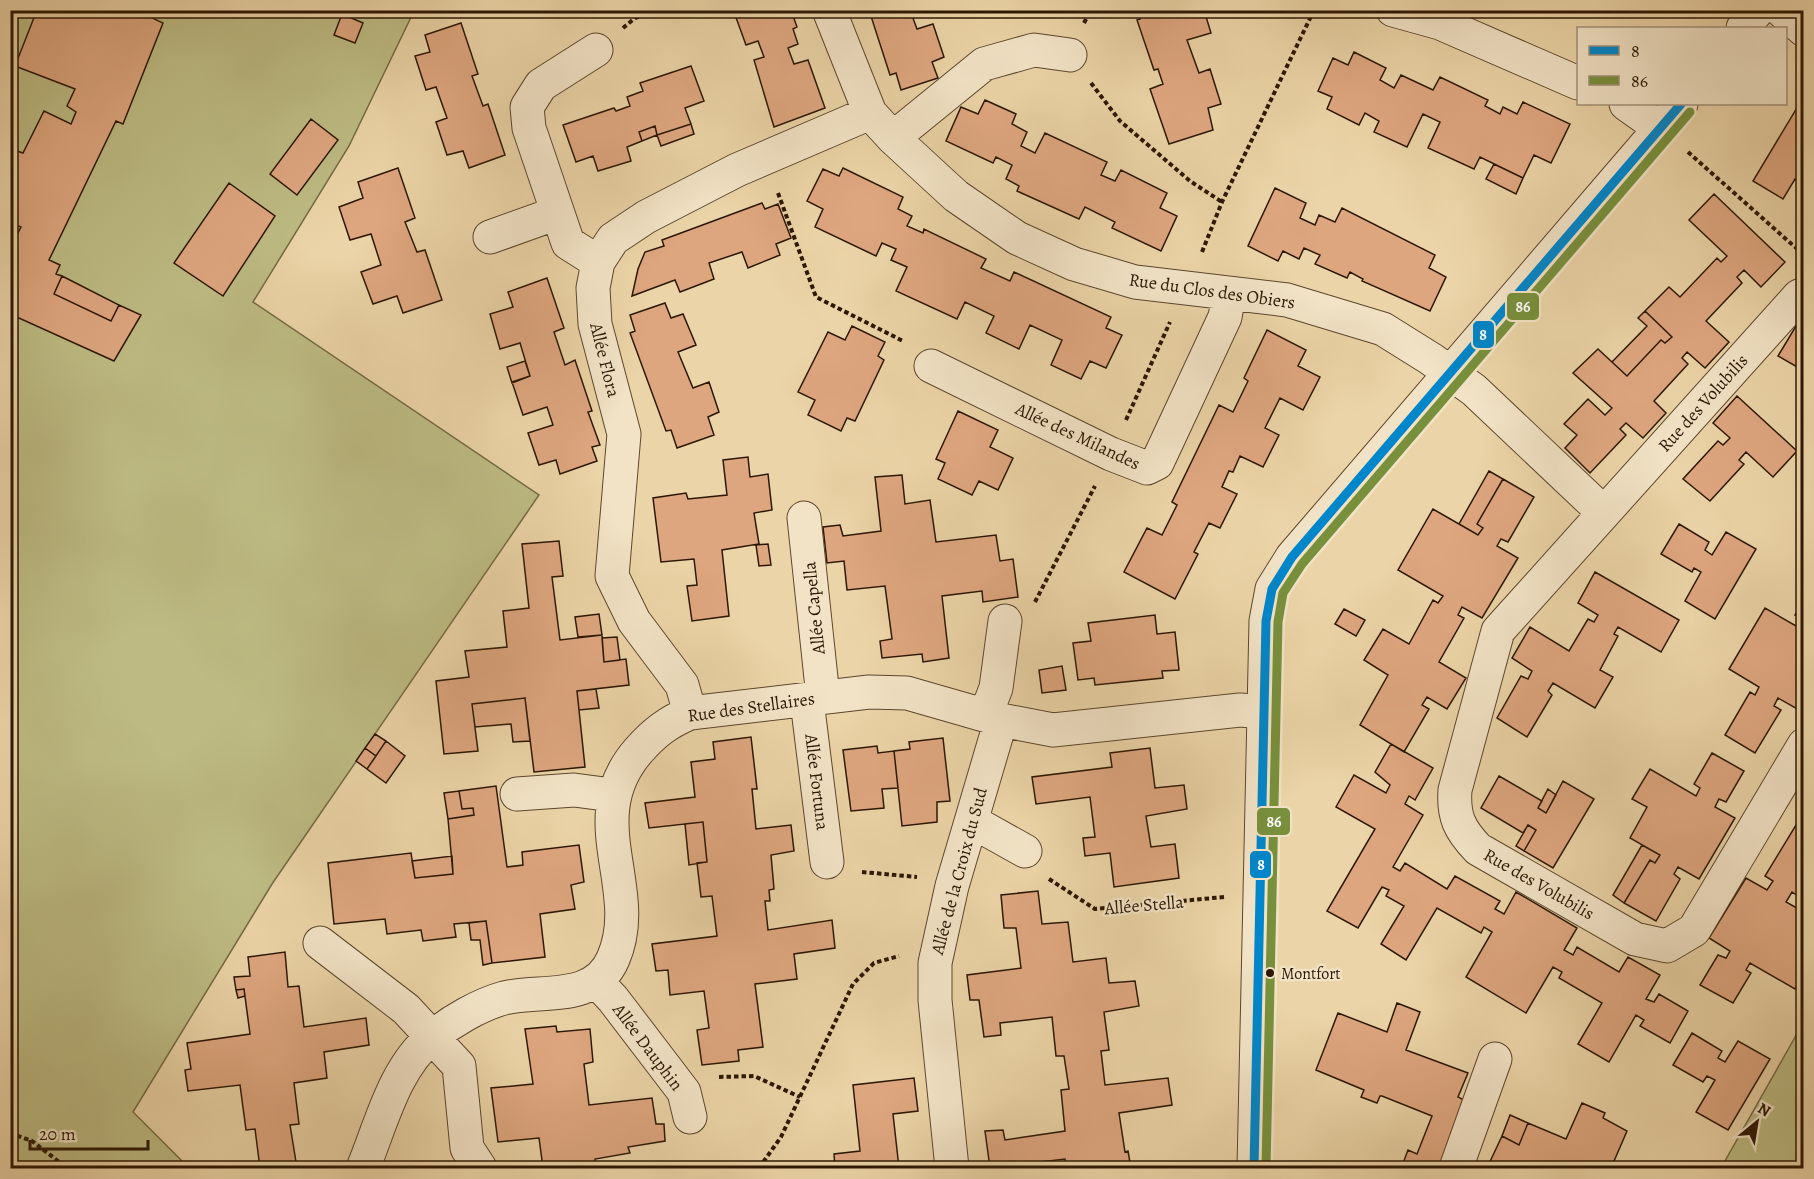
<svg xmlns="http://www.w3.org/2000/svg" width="1814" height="1179" viewBox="0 0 1814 1179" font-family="Alegreya,serif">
<rect width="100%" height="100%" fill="#ebd4a7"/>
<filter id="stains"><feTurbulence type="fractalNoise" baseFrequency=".00333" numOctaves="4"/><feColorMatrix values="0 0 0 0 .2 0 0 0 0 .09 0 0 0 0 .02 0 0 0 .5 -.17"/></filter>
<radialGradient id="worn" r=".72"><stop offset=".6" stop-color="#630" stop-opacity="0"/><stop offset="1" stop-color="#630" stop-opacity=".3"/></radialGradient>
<path fill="#bdbb83" stroke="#746944" stroke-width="1.5" d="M10 11H414L349 146 253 302 539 495 272 884 133 1112 189 1168H11Z
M1803 1023V1168H1721Z"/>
<path fill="#dea67f" stroke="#2c1704" stroke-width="1.5" d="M37 10H136L163 23 123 124 116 121 49 260 60 265 56 274 62 276 54 294 111 321 119 305 141 315 114 361 10 314V248L21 227 10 222V163L17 151 23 153 44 111 71 124 76 112 67 106 75 89 15 66Z
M741 10H791L797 27 793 29 798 44 788 48 794 64 808 60 825 108 774 127 754 60 764 57 758 41 746 45 734 12Z
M869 10H910L917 29 933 24 944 57 932 62 938 78 901 90 896 73 890 75Z
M1137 10H1204L1211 33 1187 40 1199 73 1210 69 1221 104 1208 108 1213 130 1169 144 1150 89 1163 84 1158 69 1154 70 1137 20 1140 19Z
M342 14 363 23 355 43 334 35Z
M461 23 478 74 472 76 483 106 488 104 505 155 469 168 463 151 447 155 436 122 447 118 436 87 426 90 415 56 430 52 425 35Z
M1354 52 1386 68 1380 80 1394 88 1401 75 1433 90 1440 77 1488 100 1485 106 1500 114 1503 107 1517 114 1523 102 1570 124 1551 163 1534 155 1523 178 1480 157 1474 169 1428 148 1440 122 1423 114 1407 147 1374 132 1379 121 1365 113 1359 125 1327 109 1332 97 1318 91 1333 58 1348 65Z
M691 66 704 101 685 108 691 124 657 135 655 126 639 132 642 141 627 147 631 161 598 171 593 156 576 162 563 125 614 108 616 111 630 106 627 97 643 91 640 83Z
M985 100 1016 114 1012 124 1027 132 1021 146 1035 153 1045 133 1107 162 1101 175 1115 181 1121 170 1167 193 1160 208 1177 216 1161 251 1112 228 1115 222 1085 207 1079 219 1017 191 1019 186 1006 179 1012 165 996 157 993 163 946 141 961 107 978 114Z
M1801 101 1804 103V184L1795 179 1783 199 1753 181Z
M311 119 338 140 297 195 270 174Z
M691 124 694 134 661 146 657 135Z
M655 126 657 135 642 141 639 132Z
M1494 164 1523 178 1516 194 1486 179Z
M398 168 415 218 405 222 417 252 425 250 442 300 403 313 397 296 373 304 361 272 381 265 371 234 350 240 339 207 363 198 358 182Z
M843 168 903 197 898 209 912 216 907 226 923 233 924 229 986 259 981 268 1010 281 1014 272 1111 317 1106 328 1122 335 1106 368 1090 361 1081 379 1051 365 1062 340 1030 325 1019 349 986 333 994 316 965 302 957 319 896 291 907 267 891 260 896 249 882 243 876 256 815 227 823 209 807 201 823 169 839 176Z
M229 183 275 216 223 296 174 263Z
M1275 188 1306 203 1300 218 1315 225 1319 215 1335 222 1342 208 1435 255 1429 268 1446 277 1430 311 1362 281 1363 279 1350 272 1347 278 1315 264 1320 255 1304 248 1299 259 1283 251 1278 261 1248 246Z
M1714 194 1785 262 1761 287 1744 270 1737 277 1742 283 1706 321 1729 342 1705 368 1687 352 1682 358 1688 364 1654 401 1666 413 1643 438 1626 423 1620 429 1626 435 1590 473 1565 448 1577 435 1564 424 1588 399 1605 415 1612 408 1573 373 1598 349 1627 376 1661 340 1665 343 1672 337 1645 311 1669 287 1680 297 1717 258 1721 262 1727 256 1689 220Z
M762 203 765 209 778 204 791 238 776 244 780 255 748 268 742 252 709 263 714 279 680 292 675 280 632 296 638 269 645 252 664 246 662 240Z
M62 276 119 305 111 321 54 294Z
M547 278 564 328 554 332 565 365 575 360 592 411 588 412 600 445 592 447 597 461 560 474 556 460 539 465 528 433 553 425 547 407 523 415 512 382 530 376 520 343 500 349 490 314 513 307 508 292Z
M665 303 671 318 683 314 696 345 678 352 693 388 709 382 719 412 708 417 714 435 677 448 671 430 666 431 630 333 635 331 630 315Z
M1645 311 1672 337 1665 343 1661 340 1627 376 1612 362 1647 326 1638 318Z
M852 326 885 342 878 356 884 360 855 421 847 418 841 431 808 415 815 400 798 392 828 332 845 340Z
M1796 326 1804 330V371L1778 356Z
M1267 330 1306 350 1298 366 1320 377 1303 410 1280 398 1265 428 1279 435 1263 467 1240 456 1233 472 1229 471 1222 487 1237 494 1220 528 1209 523 1194 552 1198 554 1175 599 1124 572 1147 528 1162 535 1177 505 1172 502 1219 405 1233 412 1248 381 1244 378Z
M525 361 530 376 512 383 507 367Z
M1737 396 1797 451 1773 477 1746 452 1739 460 1744 464 1710 501 1683 479 1718 441 1723 445 1730 438 1713 423Z
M958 411 998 430 990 447 1013 458 998 490 979 481 972 495 938 479 945 463 936 459Z
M748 457 750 477 768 474 772 510 754 513 759 544 722 550 729 616 692 621 687 586 697 585 694 559 661 562 653 498 686 493 688 499 727 495 723 460Z
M1489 471 1503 479 1477 524 1483 528 1478 535 1459 524Z
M902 475 905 504 930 500 936 542 996 535 1000 561 1013 559 1018 597 983 602 982 591 942 596 949 658 923 662 922 654 882 658 880 641 892 639 885 586 847 590 844 561 827 563 823 527 840 525 843 536 881 531 875 477Z
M1503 479 1534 497 1508 542 1501 539 1497 546 1518 558 1482 618 1462 607 1458 615 1464 618 1439 662 1466 678 1447 709 1427 697 1422 705 1429 709 1404 752 1360 725 1388 675 1364 660 1383 629 1409 644 1433 600 1438 603 1443 596 1398 570 1433 509 1478 535 1483 528 1477 524Z
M1679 524 1709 542 1705 550 1712 555 1726 532 1756 549 1715 619 1685 601 1701 572 1694 568 1692 572 1661 554Z
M559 541 563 576 552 577 560 640 602 635 604 662 626 659 629 685 577 691 585 767 534 772 525 698 472 704 478 751 444 754 436 681 469 677 465 651 507 647 503 611 529 608 522 544Z
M768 544 771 565 759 566 756 545Z
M1595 572 1679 620 1661 652 1618 627 1614 634 1618 636 1600 670 1613 677 1595 708 1553 683 1548 691 1552 695 1527 737 1497 718 1521 676 1528 679 1532 671 1512 658 1530 627 1569 651 1588 619 1594 622 1598 615 1578 603Z
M1804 601V702L1799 710 1778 698 1774 706 1781 710 1755 753 1725 735 1750 692 1755 695 1759 687 1729 669 1765 608 1796 626 1801 618 1795 615Z
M1344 609 1365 620 1356 636 1335 624Z
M599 614 602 635 578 637 575 617Z
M1155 615 1157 634 1175 632 1179 670 1162 671 1163 678 1095 685 1094 678 1078 680 1073 643 1091 641 1088 623Z
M617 637 620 660 604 662 602 638Z
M1062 666 1066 690 1042 693 1039 670Z
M596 689 599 708 579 710 577 691Z
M525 698 530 741 513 742 511 724 475 727 472 704Z
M375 734 386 741 376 756 365 748Z
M751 737 757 789H752L756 829 791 825 794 851 771 855 774 889 769 890 770 901H765L768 930 832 920 835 948 794 954 797 979 755 984 763 1047 738 1050 739 1061 702 1065 697 1030 709 1028 704 991 670 995 668 970 656 971 652 944 717 936 712 896 701 897 697 863 707 862 703 822 649 828 645 803 695 797 691 762 715 759 713 742Z
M943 738 950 801 937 802V822L902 826 894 751 910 749 909 742Z
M386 741 405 756 386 783 367 769Z
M1391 744 1433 768 1415 800 1409 796 1405 804 1423 815 1393 867 1400 871 1405 863 1447 889 1455 876 1500 901 1495 909 1504 914 1516 892 1577 928 1564 950 1573 955 1577 947 1619 972 1628 957 1660 975 1646 999 1654 1002 1659 994 1688 1011 1670 1043 1640 1026 1644 1020 1636 1015 1609 1062 1578 1044 1602 1003 1559 978 1562 972 1553 967 1526 1013 1466 977 1492 932 1484 927 1481 933 1437 908 1406 960 1381 944 1404 906 1386 896 1389 890 1382 887 1358 928 1327 911 1375 829 1336 807 1354 775 1386 793 1390 785 1375 772Z
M877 746 878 753 894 751 898 788 882 789 884 808 851 811 843 750Z
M365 748 376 756 367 769 356 761Z
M1150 748 1155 788 1184 785 1187 809 1146 816 1151 847 1175 844 1179 878 1114 887 1110 853 1085 856 1083 838 1095 837 1090 797 1036 804 1032 777 1112 767 1110 753Z
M1712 753 1744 771 1726 802 1719 799 1715 807 1735 818 1699 879 1678 867 1674 874 1680 879 1656 921 1624 903 1650 860 1655 863 1660 855 1630 838 1647 807 1632 799 1650 769 1696 796 1700 788 1694 784Z
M1499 776 1542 801 1538 808 1546 813 1563 781 1594 799 1553 868 1524 851 1536 830 1528 825 1523 833 1481 808Z
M496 786 507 867 523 865 522 852 579 845 584 882 571 885 575 909 540 914 545 957 492 963 486 921 454 924 456 937 423 941 421 930 387 934 385 919 334 924 328 863 411 853 415 878 453 874 448 819 474 815 473 808 462 809 459 791Z
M1548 789 1556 795 1546 813 1538 808Z
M459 791 462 809 473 808 474 815 448 819 444 793Z
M1804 812V886L1798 896 1792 892 1786 902 1804 912V975L1795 989 1750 963 1746 970 1751 973 1733 1003 1700 985 1718 955 1726 958 1730 951 1709 938 1746 878 1767 890 1773 881 1765 876Z
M703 822 707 862 689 865 685 824Z
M1528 825 1536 830 1524 851 1516 846Z
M1642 845 1660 855 1655 863 1650 860 1624 903 1613 895Z
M452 856 453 874 415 878 412 861Z
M1038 891 1042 924 1068 922 1073 962 1106 958 1109 983 1135 981 1139 1006 1104 1012 1109 1050 1101 1051 1105 1085 1168 1078 1172 1105 1119 1113 1125 1152 1128 1151 1131 1168H1066L1065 1159 990 1168 985 1131 1003 1130 1005 1140 1065 1131 1061 1090 1069 1089 1064 1056H1056L1052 1017 1000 1023 1001 1035 984 1037 979 1000H970L967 975 1021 968 1016 928H1004L1001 895Z
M486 921 492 963 483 965 480 940H471L469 923Z
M285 952 288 987 299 986 304 1027 366 1018 369 1045 324 1052 327 1078 294 1083 299 1124 290 1125 297 1168H260L255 1129 246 1130 240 1085 188 1091 185 1070 191 1069 187 1043 250 1034 244 989 236 990 234 977 250 976 248 957Z
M244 989 245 996 238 998 236 990Z
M1397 1003 1420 1012 1406 1050 1468 1073 1458 1097 1464 1100 1439 1168 1402 1166 1408 1150 1417 1154 1432 1116 1382 1096H1380L1377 1103 1361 1097 1364 1090 1316 1070 1338 1013 1387 1032Z
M556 1026 557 1032 590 1029 593 1062 584 1064 589 1105 652 1098 656 1124H664L665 1141 628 1147 630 1153 595 1159 596 1168H543L539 1138 498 1142 491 1088 533 1084 525 1029Z
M1692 1033 1722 1051 1718 1058 1725 1062 1738 1041 1770 1059 1728 1130 1696 1112 1715 1080 1707 1076 1703 1082 1673 1065Z
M914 1078 918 1111 893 1114 899 1168H835L834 1154 860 1151 853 1085Z
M1582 1103 1605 1113 1603 1118 1627 1131 1611 1168H1487L1502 1136 1519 1145 1528 1123 1566 1139Z
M1510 1115 1528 1123 1519 1145 1502 1136Z"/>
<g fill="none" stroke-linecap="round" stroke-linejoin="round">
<defs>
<path id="minor" d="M829 10 870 113 893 138 956 196 1017 238 1074 264 1135 282 1287 300 1383 329 1431 359 1474 390 1604 513
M1393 10 1440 23 1578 83
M1781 10 1804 30
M1743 28 1758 10
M596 50 541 85 527 107 529 128 568 243 598 262
M1626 104 1660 128
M893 138 984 64 1034 50 1070 55
M490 237 557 213
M1804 294 1799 296 1498 631 1455 790C1453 817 1460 830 1478 849L1635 939 1667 946 1694 930 1804 745
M931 366 1111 454 1147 468 1157 463 1225 317 1229 295
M804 518 823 697
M807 701 827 862
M690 713 682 685 634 621 612 576 624 434 595 324 593 288 598 262 613 239 646 217 737 170 870 113
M986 714 996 688 1005 621
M517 794 574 790 612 795
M970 825 982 827 1025 851
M320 943 406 1009 459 1066 467 1148 480 1168
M597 982 613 999 684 1092 690 1117
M363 1168C381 1125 394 1068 432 1037 452 1021 479 1005 504 998 541 989 594 1003 613 959 644 889 578 819 639 750 654 733 668 722 690 713L869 692 907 693 1001 720 1053 730 1240 710 1264 712
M952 1168 935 1000V963L952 886 1001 720
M1254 1168 1266 621 1272 589 1292 557 1681 104
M1456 1168 1495 1059"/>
</defs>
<use href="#minor" stroke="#5c462d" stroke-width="35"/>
<path stroke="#2c1704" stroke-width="4" stroke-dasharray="4.5 3" stroke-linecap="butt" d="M1084 23 1091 10
M623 28 635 18 659 10
M1091 83 1120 121 1190 181 1222 202
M1688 152 1804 255
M778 193 816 297 903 341
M1202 252 1222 202 1314 10
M1126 420 1170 322
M1035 602 1095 486
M862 872 917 877
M1049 879 1095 909 1224 897
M719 1077 754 1076 800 1097
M10 1133 32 1141 67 1168
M759 1168 781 1137 853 984 874 963 899 956"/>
<use href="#minor" stroke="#f2e3c6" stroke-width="33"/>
<defs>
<path id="bus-1" d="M1254 1168 1266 621 1272 589 1292 557 1681 104"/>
<path id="bus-2" d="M1266 1168 1278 622 1283 593 1302 564 1690 112"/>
</defs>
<use href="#bus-1" stroke="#f2e3c6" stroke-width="14"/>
<use href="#bus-2" stroke="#f2e3c6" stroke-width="14"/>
<use href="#bus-1" stroke="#0086cb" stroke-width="9"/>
<use href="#bus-2" stroke="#78903c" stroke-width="9"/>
</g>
<circle fill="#2c1704" stroke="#f2e3c6" stroke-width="2" cx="1270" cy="973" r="5"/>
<g text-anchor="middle" stroke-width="4.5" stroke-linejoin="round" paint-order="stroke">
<g font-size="16" fill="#2c1704" stroke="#f2e3c6" text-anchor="start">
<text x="1281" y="979">Montfort</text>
</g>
<g font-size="18" fill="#2c1704" stroke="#f2e3c6">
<text transform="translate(1212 291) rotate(8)" y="6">Rue du Clos des Obiers</text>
<text transform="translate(605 360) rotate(76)" y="6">Allée Flora</text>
<text transform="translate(1703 403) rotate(-48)" y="6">Rue des Volubilis</text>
<text transform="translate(1078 436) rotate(25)" y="6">Allée des Milandes</text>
<text transform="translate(814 608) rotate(-96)" y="6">Allée Capella</text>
<text transform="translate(751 707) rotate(-8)" y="6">Rue des Stellaires</text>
<text transform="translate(817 782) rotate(83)" y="6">Allée Fortuna</text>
<text transform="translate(959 871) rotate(-75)" y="6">Allée de la Croix du Sud</text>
<text transform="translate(1539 884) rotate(30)" y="6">Rue des Volubilis</text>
<text transform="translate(1144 905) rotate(-5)" y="6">Allée Stella</text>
<text transform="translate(648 1047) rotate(53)" y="6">Allée Dauphin</text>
</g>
</g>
<g stroke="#f2e3c6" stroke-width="2">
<rect x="1506" y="292" width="34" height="29" rx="6" fill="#78903c"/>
<rect x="1472" y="320" width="23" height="29" rx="6" fill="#0086cb"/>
<rect x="1256" y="807" width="35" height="29" rx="6" fill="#78903c"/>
<rect x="1249" y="850" width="23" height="29" rx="6" fill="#0086cb"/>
</g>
<g font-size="16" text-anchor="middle" font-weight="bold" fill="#fff">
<text x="1523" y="312">86</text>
<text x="1483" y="340">8</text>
<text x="1274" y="827">86</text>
<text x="1261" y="870">8</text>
</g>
<rect width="1814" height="1179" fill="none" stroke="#ebd4a7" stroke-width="36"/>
<rect x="12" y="12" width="1790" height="1155" fill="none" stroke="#2c1704" stroke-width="3"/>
<rect x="18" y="18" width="1778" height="1143" fill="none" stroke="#2c1704" stroke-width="1.5"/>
<rect x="1577" y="27" width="210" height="78" fill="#f2e3c6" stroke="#a39178" stroke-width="1.5"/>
<rect x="1589" y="46" width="30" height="9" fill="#0086cb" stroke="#a39178" stroke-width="1.5"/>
<text x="1631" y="57" font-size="18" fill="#2c1704">8</text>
<rect x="1589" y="76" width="30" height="9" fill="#78903c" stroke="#a39178" stroke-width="1.5"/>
<text x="1631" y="87" font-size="18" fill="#2c1704">86</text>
<g transform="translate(1757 1122) rotate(30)" stroke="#f2e3c6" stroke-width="4.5" paint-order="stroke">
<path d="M0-4.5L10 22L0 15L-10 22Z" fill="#2c1704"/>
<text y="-9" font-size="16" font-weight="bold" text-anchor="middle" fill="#2c1704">N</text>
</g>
<path d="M30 1140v9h118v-9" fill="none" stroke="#2c1704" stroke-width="3"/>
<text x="39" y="1140" font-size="18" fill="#2c1704" stroke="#f2e3c6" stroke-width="4.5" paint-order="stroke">20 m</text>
<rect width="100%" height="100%" filter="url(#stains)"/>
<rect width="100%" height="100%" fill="url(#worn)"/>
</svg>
